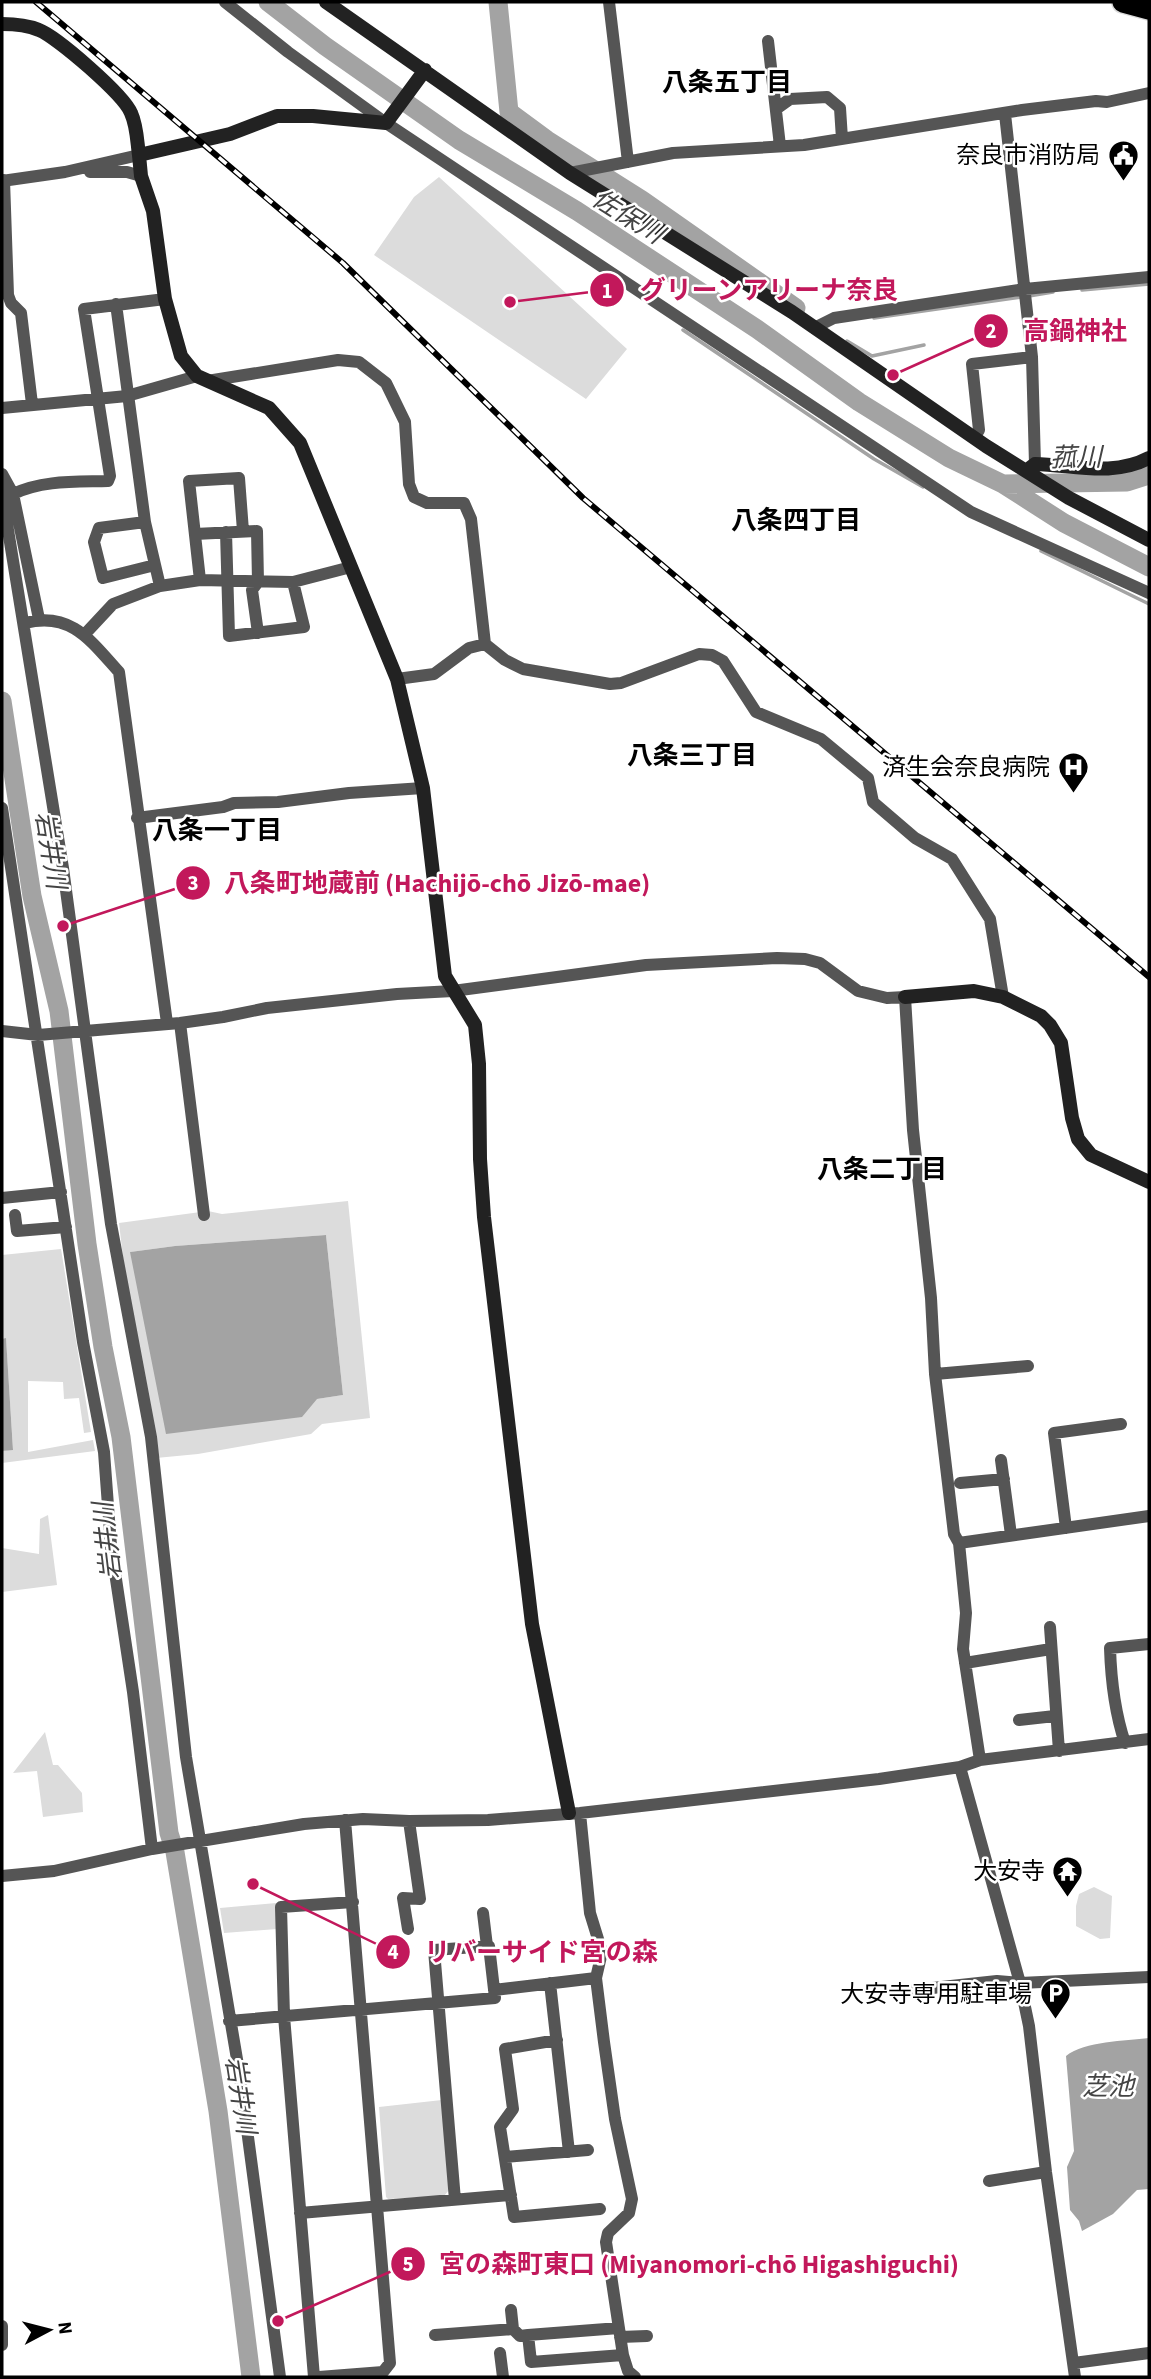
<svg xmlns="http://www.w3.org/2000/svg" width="1151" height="2379" viewBox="0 0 1151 2379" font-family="'Source Sans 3','Noto Sans JP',sans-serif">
<rect width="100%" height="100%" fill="#fff"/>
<path fill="#dcdcdc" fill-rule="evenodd" d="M439 177 627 349 586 399 374 255 414 197Z
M348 1201 370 1418 322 1424 311 1434 198 1454 156 1458 126 1283 119 1223 208 1211 222 1214ZM326 1235 343 1395 317 1399 130 1252 175 1246Z
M61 1249 91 1432 84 1433 79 1398 64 1399 63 1382 28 1381V1452L93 1440 95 1451 2 1463V1451L13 1449 6 1339H2V1255Z
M48 1515 57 1585 2 1592V1548L39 1554 40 1519Z
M45 1732 53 1765H58L82 1793 83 1812 43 1817 37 1771 13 1773Z
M1094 1887 1112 1896 1110 1938 1100 1939 1076 1926V1906L1079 1894Z
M276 1903 277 1929 224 1933 220 1908Z
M442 2100 449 2190 444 2196 388 2199 386 2197 379 2107Z"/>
<path fill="#a3a3a3" d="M326 1235 343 1395 317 1399 302 1417 166 1434 130 1252 175 1246Z
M6 1338 13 1450 2 1451V1339Z
M1149 2038V2189L1137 2190 1113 2214 1082 2231 1079 2221 1070 2210 1067 2167 1074 2151 1066 2056C1085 2041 1125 2041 1149 2038Z"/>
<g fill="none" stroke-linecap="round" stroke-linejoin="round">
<path stroke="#a3a3a3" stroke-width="3.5" d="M1082 290 1149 284
M1029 296 1053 292
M874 318 1022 297
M683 330 874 459 923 487
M847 341 872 356 924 345
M1041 551 1149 604"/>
<path stroke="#a3a3a3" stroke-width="19" d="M268 2 325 46 459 140 577 211 757 329 859 402 949 458 1003 484 1064 523 1149 567
M498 2 509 112 547 140 642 200 796 308
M1004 484 1127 482 1149 475
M2 701 32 896 59 1011 87 1244 103 1347 121 1437 169 1833 175 1852 218 2111 251 2377"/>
<defs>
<path id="highway" d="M1123 2 1149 9"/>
</defs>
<use href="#highway" stroke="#dbdbdb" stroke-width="24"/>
<path stroke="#555" stroke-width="12" d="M225 2 288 52 386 123 971 512 1149 593
M609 2 628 162
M768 41 780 146
M776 109 790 99 827 97 840 108 842 139
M1005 114 1032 357 1035 464
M90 172H127L141 176
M570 173 673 153 804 145 1022 110 1096 101 1107 102 1149 93
M4 180 8 295 11 303 21 313 32 404
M2 181 65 172 139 155
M116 304 145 522 160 586
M814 328 834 318 1025 289 1149 277
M207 381 338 360 359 362 386 383 405 422 409 484 414 497 427 503H464L471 519 485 644
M2 408 127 396 197 376
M974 438 979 430 972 364 1032 357
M2 474 13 494 39 619
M2 493 63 868 111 1224 151 1437 186 1757 240 2077 280 2377
M13 494C43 480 75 482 108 481L110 476 84 309 165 299
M145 522 99 528 94 542 103 578 155 565
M226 532 229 636 304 627 293 582
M195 534 257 531 258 582 252 590 258 633
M200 580 189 481 239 478 243 531
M25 623C71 611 91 641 119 672L167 1023
M85 634 113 604 160 586 200 580 293 582 351 567
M397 679 434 674 469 648 485 644 505 660 523 669 610 684 621 683 699 654 712 655 723 661 756 712 821 739 868 778 873 802 915 838 952 859 990 919 1003 997
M2 808 83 1342 104 1452 111 1546 133 1692 152 1849
M137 818 223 807 234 803 278 802 349 793 423 788
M180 1023 204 1215
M2 1031 38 1035 180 1023 223 1017 267 1008 397 994 453 991 646 965 777 958 805 959 820 963 858 991 887 998 905 997 913 1130 931 1298 935 1374 954 1534 959 1543 966 1613 963 1649 980 1760 960 1767 1020 1983 1029 2026 1046 2172 1075 2377
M2 1198 61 1192
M15 1215 17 1231 66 1227
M935 1374 1028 1366
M1001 1460 1011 1535
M960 1483 1004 1479
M1066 1528 1054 1433 1121 1424
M959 1543 1149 1516
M1050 1627 1059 1751
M965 1663 1051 1649
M1019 1720 1055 1716
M1125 1743C1115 1713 1111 1680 1110 1648L1149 1644
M980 1760 1149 1739
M580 1813 590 1913 602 1952 596 1978 604 2042 615 2119 632 2199 629 2213 608 2233 606 2242 623 2355 628 2371 635 2377
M2 1876 54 1871 152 1849 304 1824 363 1819 409 1821 488 1820 580 1813 879 1779 960 1767
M483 1913 487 1946
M408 1929 403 1898 420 1899 409 1821
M550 1983 569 2152
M494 1990 596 1978
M914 1990 997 1981 1020 1983 1149 1977
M229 2021C318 2013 407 2006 495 1998L489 1946 434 1950 455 2200
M557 2040 505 2049 513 2109 500 2127 514 2217 600 2209
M506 2157 588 2150
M989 2181 1046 2172
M300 2213 511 2195
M511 2310 513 2329
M2 2326V2345
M619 2328 528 2335 531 2362 623 2355
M435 2335 513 2329 520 2336 528 2335
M620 2337 647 2336
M500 2353 503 2377
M1074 2363 1149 2353
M314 2377 284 2016 281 1907 353 1902
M319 2377 383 2372 390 2363 345 1820"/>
<path stroke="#222" stroke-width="14" d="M326 2 570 173 792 312 986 446 1069 498 1149 540
M2 24C14 24 27 25 39 30 57 37 124 95 131 113 137 126 137 141 139 155L230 134 277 116H313L386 123 425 70
M139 155 141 176 153 211 165 299 181 356 197 376 269 408 300 443 397 679 423 788 445 976 475 1025 479 1064 480 1159 484 1217 532 1624 569 1813
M1027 470 1035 464C1074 465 1113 477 1149 458
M905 997 974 991 1003 997 1041 1016 1050 1025 1061 1043 1072 1118 1078 1139 1091 1155 1149 1182"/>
<use href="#highway" stroke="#000" stroke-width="21"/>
<defs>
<path id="rail" d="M36 2 343 263 583 498 1149 977"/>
</defs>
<use href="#rail" stroke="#000" stroke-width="6"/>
<use href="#rail" stroke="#fff" stroke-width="3.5" stroke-dasharray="10" stroke-linecap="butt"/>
</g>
<defs>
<symbol id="civic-pin" viewBox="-11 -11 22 30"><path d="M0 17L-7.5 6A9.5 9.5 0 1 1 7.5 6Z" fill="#000" stroke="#fff"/><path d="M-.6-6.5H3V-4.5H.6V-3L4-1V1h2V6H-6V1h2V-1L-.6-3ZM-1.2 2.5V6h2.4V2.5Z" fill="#fff"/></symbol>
<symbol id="hospital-pin" viewBox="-11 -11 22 30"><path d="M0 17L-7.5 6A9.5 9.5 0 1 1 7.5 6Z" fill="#000" stroke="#fff"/><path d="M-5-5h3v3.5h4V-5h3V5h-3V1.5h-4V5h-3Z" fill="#fff"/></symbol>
<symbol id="temple-pin" viewBox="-11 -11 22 30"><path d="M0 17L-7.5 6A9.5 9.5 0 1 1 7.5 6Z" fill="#000" stroke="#fff"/><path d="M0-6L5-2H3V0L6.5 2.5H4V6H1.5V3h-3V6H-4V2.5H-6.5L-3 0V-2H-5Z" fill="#fff"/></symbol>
<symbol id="parking-pin" viewBox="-11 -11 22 30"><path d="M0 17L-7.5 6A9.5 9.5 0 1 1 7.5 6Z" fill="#000" stroke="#fff"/><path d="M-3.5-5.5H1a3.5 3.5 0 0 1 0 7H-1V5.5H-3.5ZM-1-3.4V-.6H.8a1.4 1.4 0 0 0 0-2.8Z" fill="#fff"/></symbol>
</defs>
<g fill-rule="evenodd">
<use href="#civic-pin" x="1106" y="138" width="35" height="47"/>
<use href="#hospital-pin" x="1056" y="750" width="35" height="47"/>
<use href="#temple-pin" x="1050" y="1854" width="35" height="47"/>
<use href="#parking-pin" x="1038" y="1976" width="35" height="47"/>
</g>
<g text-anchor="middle" stroke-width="5" stroke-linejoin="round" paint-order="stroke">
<g font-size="24" fill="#000" stroke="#fff" text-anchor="end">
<text x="1100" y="163">奈良市消防局</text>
<text x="1050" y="775">済生会奈良病院</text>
<text x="1045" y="1879">大安寺</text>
<text x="1032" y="2002">大安寺専用駐車場</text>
</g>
<g font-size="26" font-weight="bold" fill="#000" stroke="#fff">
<text x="727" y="91">八条五丁目</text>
<text x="796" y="529">八条四丁目</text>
<text x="692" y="764">八条三丁目</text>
<text x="217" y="839">八条一丁目</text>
<text x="882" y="1178">八条二丁目</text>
</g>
<g font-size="26" font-style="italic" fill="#444" stroke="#fff">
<text transform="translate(628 216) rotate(32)" y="9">佐保川</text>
<text transform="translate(1076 457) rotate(-1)" y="9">菰川</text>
<text transform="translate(51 850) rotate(81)" y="9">岩井川</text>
<text transform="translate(107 1541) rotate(-97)" y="9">岩井川</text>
<text x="1108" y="2095">芝池</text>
<text transform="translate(241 2095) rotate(81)" y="9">岩井川</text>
</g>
</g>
<path fill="none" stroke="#c2185b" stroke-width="2.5" d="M510 302L607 290M893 375L991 331M63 926L193 883M253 1884L393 1952M278 2321L408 2264"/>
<g fill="#c2185b" stroke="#fff" stroke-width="2.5">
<circle cx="510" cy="302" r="7"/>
<circle cx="893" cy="375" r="7"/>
<circle cx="63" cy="926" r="7"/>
<circle cx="253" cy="1884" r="7"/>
<circle cx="278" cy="2321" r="7"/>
<circle cx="607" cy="290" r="18"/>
<circle cx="991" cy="331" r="18"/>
<circle cx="193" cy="883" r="18"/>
<circle cx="393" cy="1952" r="18"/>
<circle cx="408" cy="2264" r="18"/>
</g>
<g font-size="21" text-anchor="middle" font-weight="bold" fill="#fff">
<text x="607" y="298">1</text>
<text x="991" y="338">2</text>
<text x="193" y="890">3</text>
<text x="393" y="1959">4</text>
<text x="408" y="2271">5</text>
</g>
<g font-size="26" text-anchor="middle" font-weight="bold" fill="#c2185b" stroke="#fff" stroke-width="5" stroke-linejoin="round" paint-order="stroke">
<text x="769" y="299">グリーンアリーナ奈良</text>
<text x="1075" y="340">高鍋神社</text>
<text x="437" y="892">八条町地蔵前 (Hachijō-chō Jizō-mae)</text>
<text x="541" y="1961">リバーサイド宮の森</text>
<text x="699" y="2273">宮の森町東口 (Miyanomori-chō Higashiguchi)</text>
</g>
<rect width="1151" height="2379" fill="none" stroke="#000000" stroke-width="7"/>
<g transform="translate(49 2330) rotate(83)" stroke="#ffffff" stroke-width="5" paint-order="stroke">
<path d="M0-5L12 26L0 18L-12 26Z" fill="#000000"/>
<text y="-10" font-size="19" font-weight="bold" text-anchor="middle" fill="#000000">N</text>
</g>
</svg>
